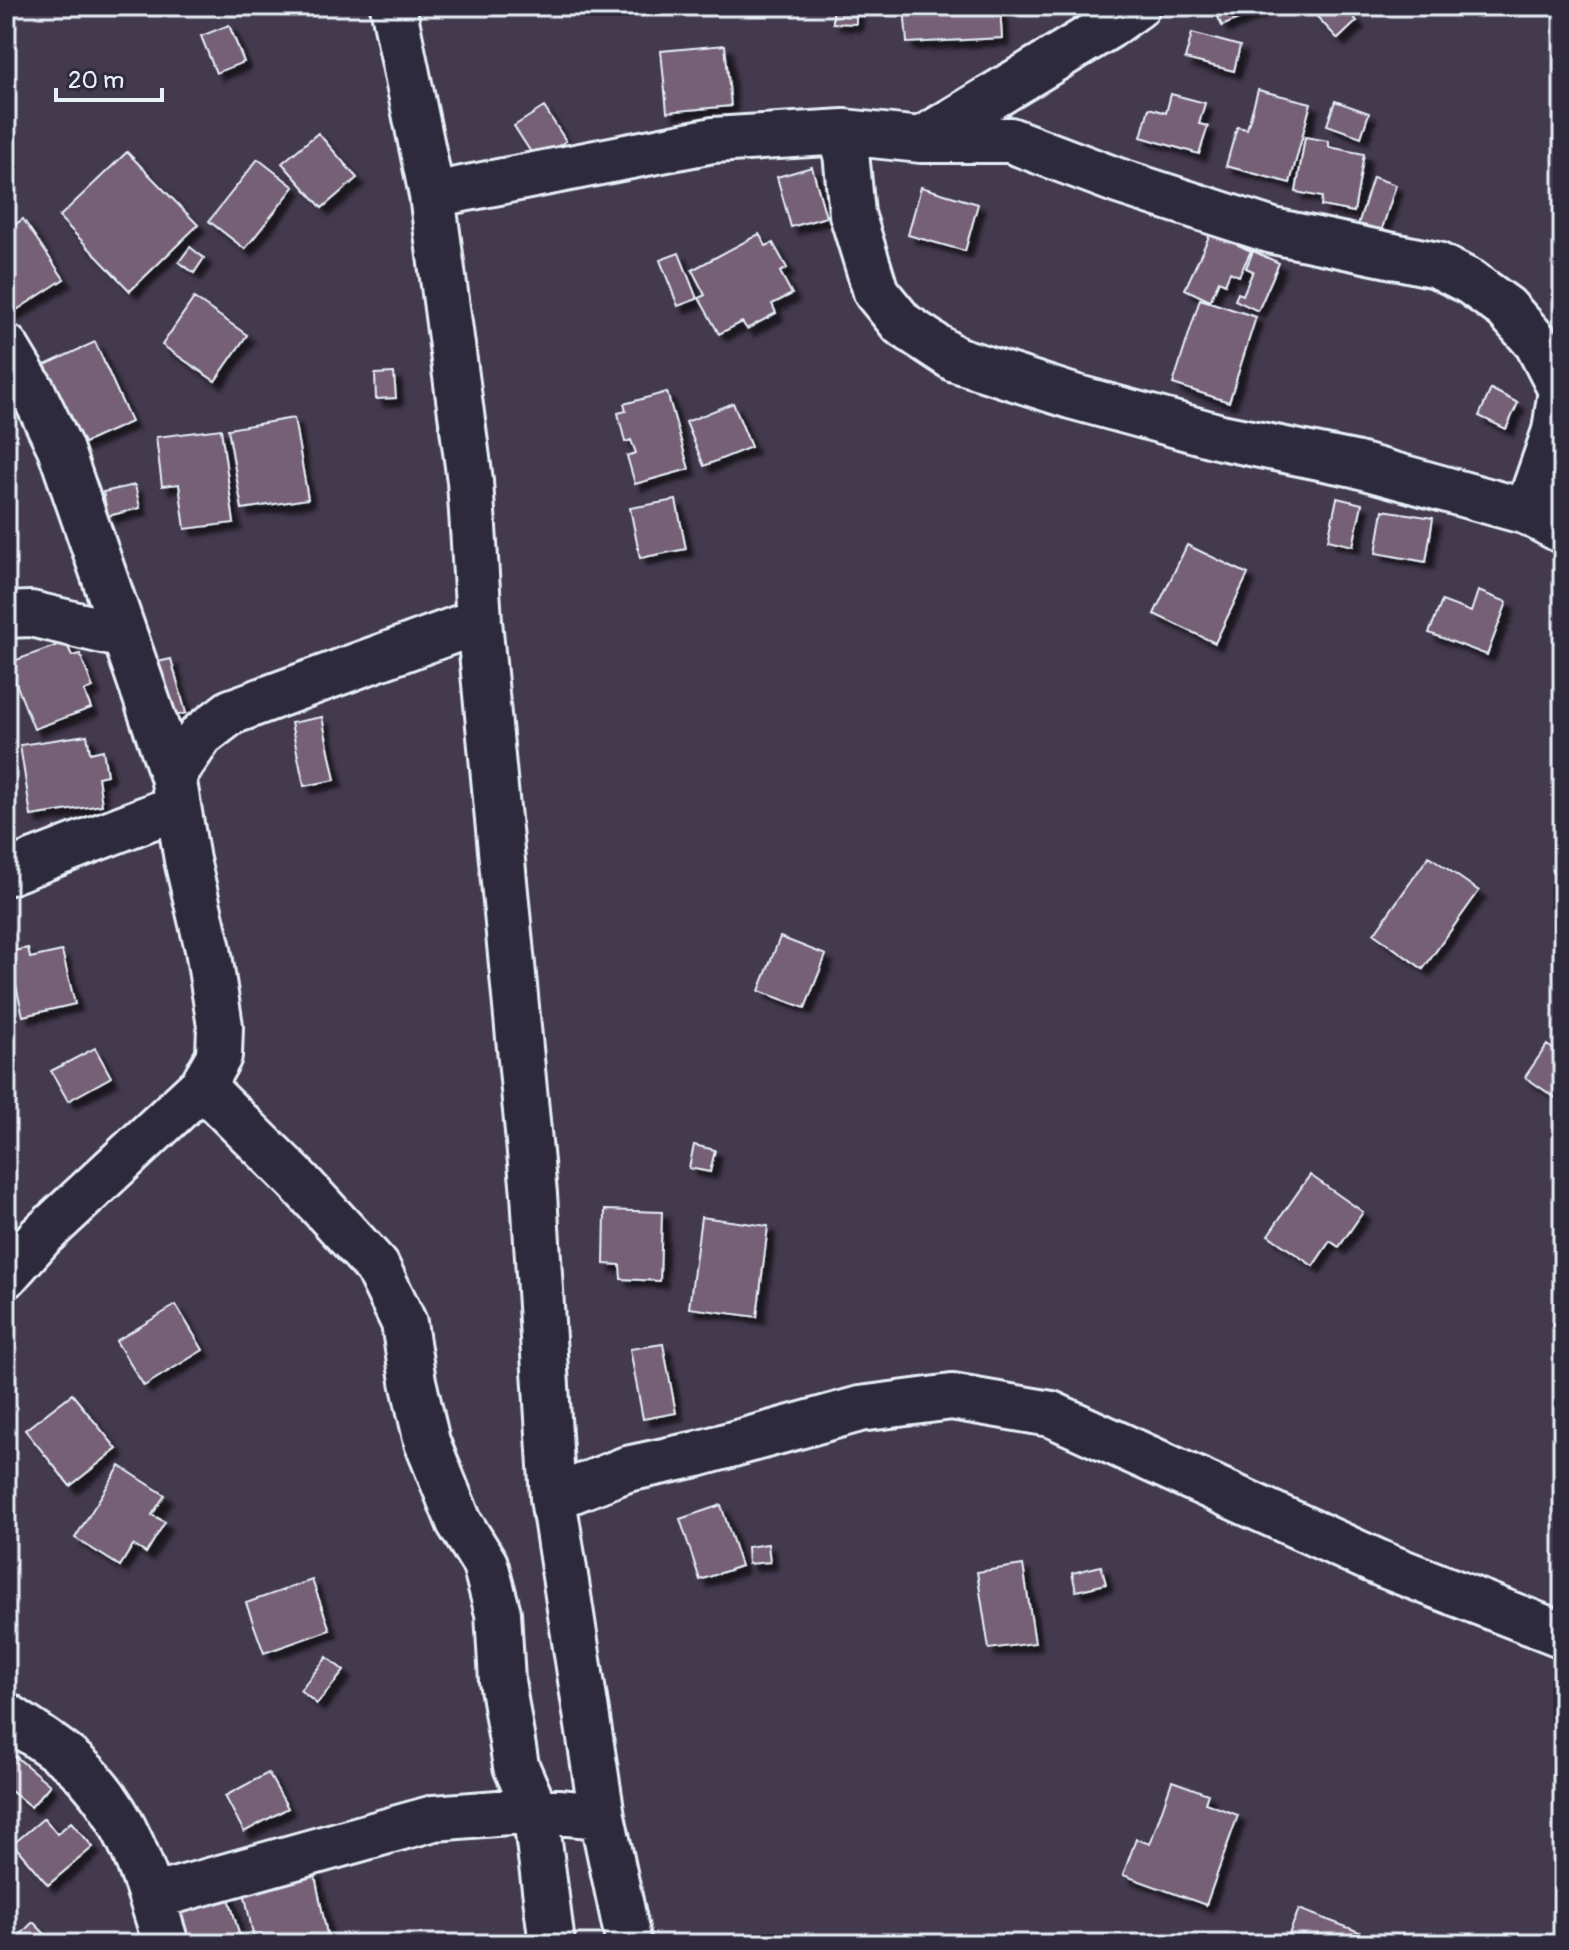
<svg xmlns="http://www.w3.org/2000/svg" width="1569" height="1950" viewBox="0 0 1569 1950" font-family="Pangolin,sans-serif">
<defs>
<filter id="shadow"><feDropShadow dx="7" dy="7" stdDeviation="2" flood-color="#0009"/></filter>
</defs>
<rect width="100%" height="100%" fill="#443a4e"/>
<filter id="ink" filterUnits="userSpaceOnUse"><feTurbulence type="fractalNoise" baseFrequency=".0125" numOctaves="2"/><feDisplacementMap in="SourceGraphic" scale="16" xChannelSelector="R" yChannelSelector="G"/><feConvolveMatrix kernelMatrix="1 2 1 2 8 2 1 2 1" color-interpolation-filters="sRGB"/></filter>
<g filter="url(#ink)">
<path fill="#766076" stroke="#e8f1f8" stroke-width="2" filter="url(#shadow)" d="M833 6H856V24L833 23Z
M904 6H1000L1002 38 907 43Z
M1213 6H1268L1222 26Z
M1307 6H1343L1357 21 1338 39Z
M229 25 244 62 216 73 201 36Z
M1192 33 1240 46 1234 71 1185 59Z
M725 45 731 106 667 112 661 51Z
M1258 90 1311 103 1290 183 1226 166 1237 127 1247 129Z
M1171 94 1205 103 1199 124 1208 126 1199 154 1141 137 1149 108 1166 113Z
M1335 101 1369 113 1361 137 1327 125Z
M544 107 566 141 536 160 514 126Z
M318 133 357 178 322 208 282 163Z
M1305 137 1329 141V147L1364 154 1354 212 1321 206 1322 197 1296 192Z
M127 152 198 225 130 291 59 217Z
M258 159 294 187 245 249 209 221Z
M812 167 826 217 791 227 777 177Z
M1373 177 1396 185 1380 235 1357 228Z
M921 187 978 204 965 251 908 235Z
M23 219 64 279 6 317V231Z
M1211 232 1251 251 1239 276 1230 272 1225 284 1219 281 1210 301 1185 289Z
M759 234 766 246 773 243 787 268 780 272 792 294 772 304 776 313 747 329 742 322 719 334 699 298 705 295 692 270Z
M190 247 204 258 194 273 179 262Z
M1253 251 1279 263 1258 311 1235 300 1238 293 1243 295 1253 271 1246 268Z
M679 253 697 299 678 306 660 260Z
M194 298 247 335 215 381 162 345Z
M1200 299 1256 317 1229 402 1173 384Z
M95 342 131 422 82 444 40 384 52 379 45 365Z
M394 373 396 398 376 399 375 374Z
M1491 389 1518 403 1506 429 1479 416Z
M667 392 689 469 635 484 627 456 636 453 631 440 625 442 618 413 626 411 624 404Z
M733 403 751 447 704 466 686 422Z
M294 418 308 499 242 509 228 429Z
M221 429 234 523 185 529 179 484 162 486 156 437Z
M135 485 140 508 108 516 103 492Z
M1337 498 1362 504 1353 546 1328 540Z
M676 500 686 549 640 558 630 508Z
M1383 510 1433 518 1426 562 1376 553Z
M1187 545 1248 574 1215 643 1154 614Z
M1478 591 1507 602 1487 655 1429 633 1442 601 1471 612Z
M66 642 72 656 80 654 93 688 84 691 91 708 34 729 8 663Z
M171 659 186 713 155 722 140 666Z
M322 717 335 780 304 786 291 723Z
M87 735 90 753 103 750 107 775 98 777 102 805 31 816 20 745Z
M1429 856 1479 891 1423 969 1374 934Z
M780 937 826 955 805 1008 759 991Z
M28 948 30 958 62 951 75 1004 23 1016 8 952Z
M1547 1045 1563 1056V1103L1525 1077Z
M95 1048 111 1077 68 1101 51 1071Z
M694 1145 715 1150 710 1172 689 1168Z
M1310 1175 1363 1212 1339 1247 1330 1241 1313 1266 1268 1235Z
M605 1210 662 1212 660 1281 621 1279 620 1265 604 1264Z
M701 1217 768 1226 757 1317 689 1308Z
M176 1305 203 1350 144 1386 116 1341Z
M663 1344 676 1413 643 1419 630 1349Z
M72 1394 117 1449 70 1486 25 1430Z
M120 1466 165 1495 152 1515 165 1522 146 1553 133 1545 120 1566 75 1538Z
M721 1505 741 1566 700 1580 680 1519Z
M768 1544 770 1562 748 1564 747 1547Z
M1023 1565 1035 1643 989 1649 977 1572Z
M1101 1566 1106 1584 1076 1591 1072 1573Z
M312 1580 330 1630 264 1653 246 1603Z
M327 1657 344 1671 317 1704 300 1690Z
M15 1756 50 1785 31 1807 6 1787V1767Z
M268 1773 288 1808 244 1832 225 1796Z
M1172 1781 1208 1794 1205 1803 1238 1815 1206 1905 1123 1875 1136 1839 1150 1844Z
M44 1818 57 1834 71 1822 93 1847 48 1885 13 1844Z
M314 1871 329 1944H255L242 1882Z
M227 1891 242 1944H178L167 1907Z
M1299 1909 1365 1934 1361 1944H1285Z
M33 1922 55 1944H11Z"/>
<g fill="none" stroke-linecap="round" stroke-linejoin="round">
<defs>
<path id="minor" d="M393 6 432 195 470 481 479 621 534 1194 553 1498 602 1816 629 1944
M844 132 852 214 876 292 902 324 955 359 1074 397 1221 437 1354 464 1527 512 1563 531
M921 140 1109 26 1137 6
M432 195 713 140 844 132 921 140H1010L1118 181 1273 231 1437 265 1470 282 1506 308 1537 343 1561 390 1555 431 1527 512
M6 347 33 392 60 448 173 776
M6 615 31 614 124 636
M6 873 177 807
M202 1086 298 1181 377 1267 404 1323 413 1381 427 1442 459 1522 485 1564 498 1613 502 1681 516 1766 535 1810 552 1944
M6 1275 40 1237 202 1086 219 1056 220 1026 208 949 187 860 173 776 201 735 231 712 479 621
M553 1498 627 1469 697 1454 860 1409 952 1397 1051 1414 1384 1565 1563 1635
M6 1715C29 1731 55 1746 76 1765 127 1810 147 1881 166 1944
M152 1897 434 1818 535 1810 602 1816"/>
</defs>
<use href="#minor" stroke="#e8f1f8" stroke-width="50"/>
<use href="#minor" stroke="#2f2a3d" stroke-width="44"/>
</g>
</g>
<rect width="1569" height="1950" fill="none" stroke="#2f2a3d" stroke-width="32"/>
<rect x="16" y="16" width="1537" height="1918" fill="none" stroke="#e8f1f8" stroke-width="3" filter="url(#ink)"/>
<path d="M56 88v12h106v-12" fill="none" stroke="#e8f1f8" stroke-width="4"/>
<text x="68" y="88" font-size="24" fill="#e8f1f8" stroke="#2f2a3d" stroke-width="6" paint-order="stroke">20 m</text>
</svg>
